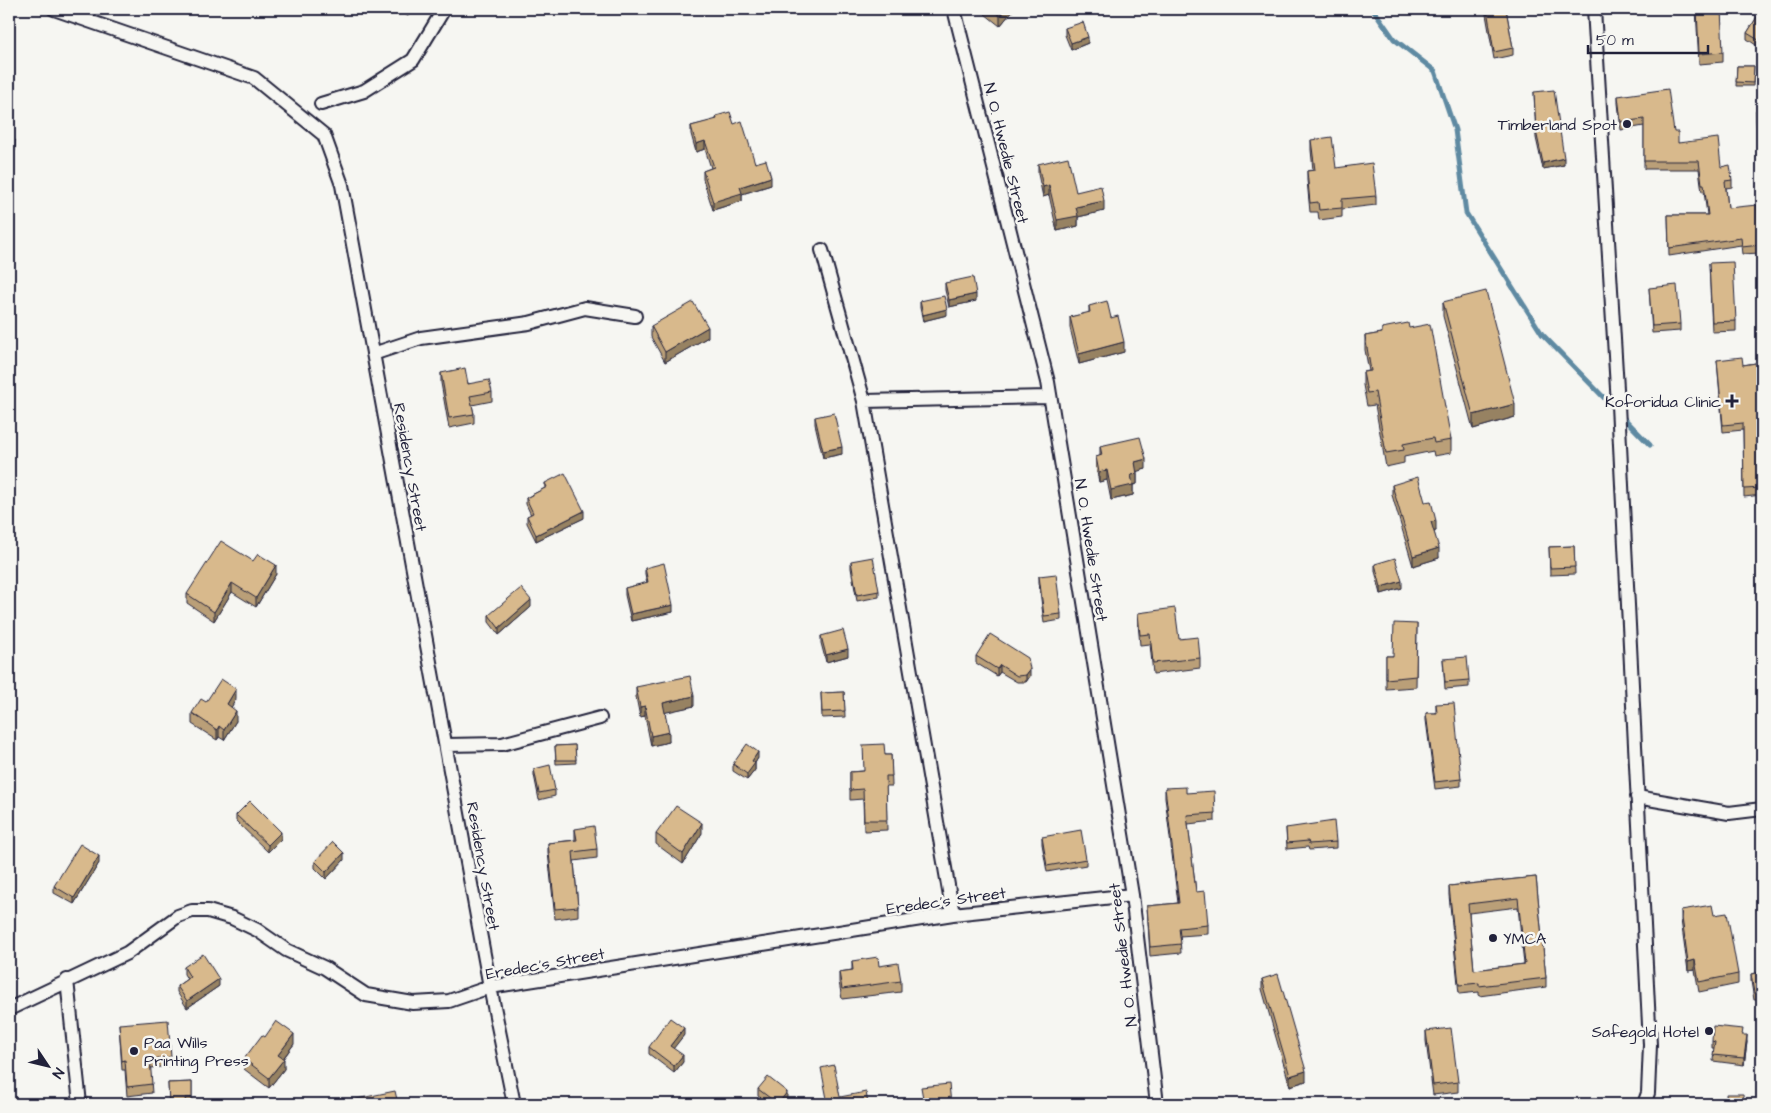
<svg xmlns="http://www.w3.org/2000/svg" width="1771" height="1113" viewBox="0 0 1771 1113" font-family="'Architects Daughter',sans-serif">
<rect width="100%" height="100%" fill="#f6f6f2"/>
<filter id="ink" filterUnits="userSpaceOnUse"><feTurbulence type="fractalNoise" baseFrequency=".02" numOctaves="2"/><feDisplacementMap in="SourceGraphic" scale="10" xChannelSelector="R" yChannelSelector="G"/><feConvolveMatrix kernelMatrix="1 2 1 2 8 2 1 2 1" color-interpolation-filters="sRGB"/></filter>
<g filter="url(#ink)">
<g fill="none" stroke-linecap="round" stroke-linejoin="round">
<path stroke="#5f8aa2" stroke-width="5" d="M1373 9 1394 39 1435 71 1455 130 1466 213 1542 334 1650 445"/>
<defs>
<path id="street" d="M54 9 254 78 324 135 342 185 490 987 514 1104
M954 9 1048 382 1132 895 1157 1104
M1594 9 1618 405 1650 1045 1648 1093 1644 1104
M321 104 364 91 413 60 444 9
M822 250 864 401 953 914
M373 354 421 338 529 323 585 308 635 316
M864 401 1050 397
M446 745 502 744 600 718
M1637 797 1729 813 1762 809
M67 980 80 1104
M9 1009 127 953 178 916 192 911H208L232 918 257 930 286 950 325 968 366 995 413 1003 449 1001 490 987 953 914 1132 895"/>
</defs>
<use href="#street" stroke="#22223b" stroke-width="16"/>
<use href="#street" stroke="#f6f6f2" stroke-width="12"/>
</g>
<path fill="#ba9f78" stroke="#22223b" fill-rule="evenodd" d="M395 9H412L408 16Z
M985 9H1014L1000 26 985 14Z
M1485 9H1506L1513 48V55L1494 59Z
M1696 9 1723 52V62L1699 64Z
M1762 9V49L1747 39V33Z
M1065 28 1088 43 1071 50 1065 35Z
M1737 66H1754L1753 86H1736Z
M1534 92 1564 165 1543 169 1536 138Z
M1618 96 1674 132 1678 143 1721 167 1732 180V187L1726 188 1728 208 1760 245V253L1742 254 1741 245 1669 256 1668 215H1707L1704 191 1702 192 1699 169H1644V126L1621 130 1618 103Z
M1762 109V161H1759L1756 120V110Z
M716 116 734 124 755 163 771 185 742 194V201L713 210 703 179V171L711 168 705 149 696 152 691 134V126L716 120Z
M1311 140 1336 168 1376 196V205L1342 209V217L1319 220 1318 212H1310L1307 180V171L1313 170 1311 150Z
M1038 164 1076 192 1104 211 1078 217V226L1057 231 1049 195 1043 197 1038 174Z
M1709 263 1736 321V331L1712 332Z
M945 283 976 301 949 307 945 290Z
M1649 288 1680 324V331L1652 333Z
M920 301 947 315 923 321 920 308Z
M1443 302 1515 417 1473 429 1443 316Z
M1089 306 1124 352 1079 364 1070 328V317L1089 313Z
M651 326 708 337 665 362 651 337Z
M1382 328H1409L1451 440V453L1434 456 1433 451 1404 457V463L1386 467 1375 405 1367 406 1363 385V372L1369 371 1365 350V336L1382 333Z
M1717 360 1743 365 1762 362V495L1744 497 1743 430 1723 432Z
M441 373 492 392V401L472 405 474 414V423L449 428 441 383Z
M815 417 842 454 823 458 815 424Z
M1100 446 1146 469 1137 471V484L1133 485V495L1111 500 1107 480 1099 482 1096 467V457L1100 456Z
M545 483 584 518 536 541 527 523V516L531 515 526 504V498L545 488Z
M1392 485 1425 502 1436 531H1434L1439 558 1413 566 1392 495Z
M1574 546 1575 574 1550 575 1549 547Z
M253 561 276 574 256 607 232 592 214 621 187 603V594Z
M851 561 879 591V597L857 601 851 568Z
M1375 564 1402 588 1381 594 1375 571Z
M645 568 673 612 631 621 625 595V588L647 583 645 574Z
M1039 576 1061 614V620L1044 623 1039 583Z
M531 607 499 635 489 622V615Z
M1138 613 1179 639 1200 658V668L1153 674 1150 644 1140 645 1138 623Z
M1417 624 1416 687 1386 689V656H1393Z
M821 636 848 656 826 662 821 643Z
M976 656 1030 676 1026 682H1017L1000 672 997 676 976 663Z
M1443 659 1469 680V687L1445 689Z
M636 687 694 706 665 712 669 742 651 746 645 716 640 717 636 697Z
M844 692 845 717 822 718 821 693Z
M236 699 231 707 236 721 224 740 219 737 217 740 192 724V713L206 702Z
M1436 704 1461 779V786L1435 789 1426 720V713H1436Z
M575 745 576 763 556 764 555 746Z
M885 755H891L892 786H886L887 830 864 831 863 799 850 800V772L864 771Z
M758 758 755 763V770L747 780 733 771V764Z
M534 769 555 790V796L539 800 534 775Z
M1165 788 1186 793 1215 813V821L1188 824 1196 892 1208 925V934L1180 936 1181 953 1150 956 1147 906 1178 903 1165 797Z
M236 815 281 839 268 852 236 821Z
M1286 828 1336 842V848L1309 850 1308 847 1287 849Z
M575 829 597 849V858L574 861 578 907V916L555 919 548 852V843L575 840Z
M702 833 683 864 656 844V834Z
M1042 837 1086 859V865L1047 872 1042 844Z
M344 860 326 879 315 868V861Z
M99 863 74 904 54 893V886Z
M1536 877 1546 978V987L1479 996V992L1459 994 1449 895V886ZM1518 907 1524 964 1474 970 1469 913Z
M1681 910 1714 915 1738 974V984L1699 992 1695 970 1688 971 1681 920Z
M852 961 901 981V992L842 999 839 982V972L852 970Z
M184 967 219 986 187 1008 177 992V986L187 979 184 974Z
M1762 972V999L1754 1000 1751 981V974Z
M1262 979 1306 1081 1290 1086 1262 989Z
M119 1024 171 1057V1066L150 1068 152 1093 127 1096 125 1070H122Z
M1426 1031 1458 1082V1092L1433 1095 1426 1041Z
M684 1035 673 1048 683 1062 674 1073 649 1054V1047Z
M1743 1035 1747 1042 1744 1065 1713 1061 1714 1048H1712V1041Z
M265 1037 294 1044 283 1059 284 1069 269 1088 244 1069V1059Z
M192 1082V1104H169L168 1083Z
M758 1089 787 1099 783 1104H768L758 1096Z"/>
<path fill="#978262" stroke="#22223b" d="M408 9H412L408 16Z
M1006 9H1014L1000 26V16Z
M1088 37V43L1071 50V43Z
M15 140V150L9 170V160Z
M705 141V149L696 152V144Z
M1564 158V165L1543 169V163Z
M771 177V185L742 194V201L713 210V202L740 187Z
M1049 185V195L1043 197V187Z
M1104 201V211L1078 217V226L1057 231V220L1076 207Z
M976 294V301L949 307V300Z
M947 309V315L923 321V315Z
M708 327V337L665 362V352Z
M1124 342V352L1079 364V354Z
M1515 404V417L1473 429V415Z
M842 447V454L823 458V451Z
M1146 459V469L1135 472V462Z
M1107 470V480L1099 482V472Z
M1137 474V484L1133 485V495L1111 500V490L1131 475Z
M584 511V518L536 541V535Z
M1436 521V531L1431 532V522Z
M1439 548V558L1413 566V556Z
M276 565V574L256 607V598Z
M1402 581V588L1381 594V587Z
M232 583V592L214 621V612Z
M531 600V607L499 635V628Z
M673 605V612L631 621V614Z
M848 649V656L826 662V655Z
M1000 665V672L997 676V669Z
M1030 669V676L1026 682V675Z
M236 689V699L227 715V704Z
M694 696V706L663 713V703Z
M645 706V716L640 717V707Z
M236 711V721L224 740V730Z
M219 726V737L217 740V730Z
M669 732V742L651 746V736Z
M758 752V758L755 763V770L747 780V774L752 761Z
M702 823V833L683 864V854Z
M281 832V839L268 852V845Z
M344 853V860L326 879V872Z
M99 856V863L74 904V898Z
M1695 960V970L1688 971V962Z
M219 979V986L187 1008V1001Z
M684 1028V1035L670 1053V1046Z
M294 1034V1044L278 1065V1055Z
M1747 1035V1042L1744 1065V1058Z
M683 1055V1062L674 1073V1066Z
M284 1059V1069L269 1088V1078Z
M1306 1071V1081L1290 1086V1076Z
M787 1092V1099L783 1104H778Z"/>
<path fill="#d8b98c" stroke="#22223b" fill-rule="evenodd" d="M991 9H1006L1000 16Z
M1487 9H1506L1513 48 1494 52Z
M1697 9H1721L1723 52 1699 54Z
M1762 9V42L1747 33Z
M1083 22 1088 37 1071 43 1065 28Z
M1737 66H1754L1753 83 1736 82Z
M1668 89 1674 132H1678V143L1718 138 1721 167 1730 165 1732 180 1725 181 1728 208 1757 205 1760 245 1742 247 1741 238 1669 248 1668 215H1708L1704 184H1702L1699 161H1644V119L1621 122 1618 96Z
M1554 90 1564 158 1543 163 1536 131 1534 92Z
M1762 109V151H1759L1756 110Z
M730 112 734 124 742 121 755 163 766 160 771 177 740 187 742 193 713 202 703 171 714 167 705 141 696 144 691 126 717 119 716 116Z
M9 137 15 140 9 160Z
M1332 137 1336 168 1372 163 1376 196 1342 199V208L1319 210 1318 202 1310 203 1307 171 1315 170 1311 140Z
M1068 157 1076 192 1101 186 1104 201 1076 207 1078 216 1057 220 1049 185 1043 187 1038 164Z
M1733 262 1736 321 1712 322 1709 263Z
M973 277 976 294 949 300 945 283Z
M1677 285 1680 324 1652 326 1649 288Z
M1486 291 1515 404 1473 415 1443 302Z
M944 296 947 309 923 315 920 301Z
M1107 301 1111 318 1118 316 1124 342 1079 354 1070 317 1090 312 1089 306Z
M693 302 708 327 665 352 651 326Z
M1408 323 1409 328 1430 324 1451 440 1434 443 1433 438 1403 444 1404 450 1386 453 1375 392 1367 393 1363 372 1371 371 1365 336 1382 333V328Z
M1742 357 1743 365 1762 362V488L1744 489 1743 423 1723 425 1717 360Z
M465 368 468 384 489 380 492 392 470 396 474 414 449 418 441 373Z
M834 413 842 447 823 451 815 417Z
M1140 437 1146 459 1135 462 1137 474 1131 475 1133 485 1111 490 1107 470 1099 472 1096 457 1102 455 1100 446Z
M565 473 584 511 536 535 527 516 533 513 526 498 547 487 545 483Z
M1418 477 1425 502 1431 501 1436 521 1431 522 1439 548 1413 556 1392 485Z
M221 541 253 561 258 554 276 565 256 598 232 583 214 612 187 594Z
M1574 546 1575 567 1550 568 1549 547Z
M873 557 879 591 857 595 851 561Z
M1395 558 1402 581 1381 587 1375 564Z
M664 563 673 605 631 614 625 588 648 582 645 568Z
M1056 574 1061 614 1044 616 1039 576Z
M521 588 531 600 499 628 489 615Z
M1175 608 1179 639 1198 637 1200 658 1153 663 1150 634 1140 635 1138 613Z
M1394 623 1417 624 1416 676 1386 679V656H1393Z
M843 630 848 649 826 655 821 636Z
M990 634 1028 658 1030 669 1026 675 1017 676 1000 665 997 669 976 656Z
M1467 657 1469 680 1445 682 1443 659Z
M690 676 694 696 663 703 669 732 651 736 645 706 640 707 636 687Z
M221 679 236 689 227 704 236 711 224 730 219 726 217 730 192 713 201 699 206 702Z
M844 692 845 711 822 712 821 693Z
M1454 703 1461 779 1435 782 1426 713H1437L1436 704Z
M747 744 758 752 752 761 755 763 747 774 733 764Z
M884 744 885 755H891L892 776H886L887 820H864L863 789 850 790V772L864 771 863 745Z
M575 745 576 760H556L555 746Z
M550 765 555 790 539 793 534 769Z
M1186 787V793L1214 791 1215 813 1187 815 1196 892 1205 891 1208 925 1179 928 1181 944 1150 947 1147 906 1179 903 1165 788Z
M250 801 281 832 268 845 236 815Z
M676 806 702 823 683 854 656 834Z
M1334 821 1336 842 1309 844 1308 841 1287 843 1286 828Z
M594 826 597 849 573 852 578 907 555 909 548 843 577 840 575 829Z
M1081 830 1086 859 1047 866 1042 837Z
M333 842 344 853 326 872 315 861Z
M80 844 99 856 74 898 54 886Z
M1536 877 1546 978 1479 986V983L1459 985 1449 886ZM1518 898 1525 964 1474 970 1468 904Z
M1712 905 1714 915 1727 913 1738 974 1699 982 1695 960 1688 962 1681 910Z
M203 954 219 979 187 1001 177 986 190 977 184 967Z
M878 957 879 966 898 963 901 981 842 989 839 972 853 970 852 961Z
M1762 972V992L1754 993 1751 974Z
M1278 974 1306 1071 1290 1076 1262 979Z
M670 1018 684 1028 670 1046 683 1055 674 1066 649 1047Z
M168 1020 171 1057 150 1059 152 1084 127 1087 125 1060 122 1061 119 1024Z
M276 1021 294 1034 278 1055 284 1059 269 1078 244 1059 262 1035 265 1037Z
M1713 1026 1743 1029 1742 1035H1747L1744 1058 1713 1055 1715 1042 1712 1041Z
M1451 1028 1458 1082 1433 1085 1426 1031Z
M834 1065 840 1097 866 1092 868 1104H828L821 1068Z
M768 1077 787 1092 778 1104 758 1089Z
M192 1082V1098H185L186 1104H169L168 1083Z
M949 1084 951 1104H924L921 1087Z
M395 1091 398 1104H342V1102Z
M1726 1094H1743L1744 1104H1727Z"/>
</g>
<g fill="#22223b" stroke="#f6f6f2" stroke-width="2">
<circle cx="1627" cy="124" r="5"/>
<path d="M1729.5 393.5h5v5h5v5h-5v5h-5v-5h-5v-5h5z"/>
<circle cx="1493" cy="938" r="5"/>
<circle cx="1709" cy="1031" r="5"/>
<circle cx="134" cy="1051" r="5"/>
</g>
<g text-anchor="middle" stroke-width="5" stroke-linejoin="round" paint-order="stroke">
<g font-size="16" fill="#22223b" stroke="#f6f6f2" text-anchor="end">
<text x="1617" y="130">Timberland Spot</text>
<text x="1721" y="407">Koforidua Clinic</text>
<text x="1503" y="944" text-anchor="start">YMCA</text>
<text x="1699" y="1037">Safegold Hotel</text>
<text x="144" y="1048" text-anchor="start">Paa Wills<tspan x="144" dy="18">Printing Press</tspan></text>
</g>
<g font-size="16" fill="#22223b" stroke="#f6f6f2">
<text transform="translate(1007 153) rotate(76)" y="6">N. O. Hwedie Street</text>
<text transform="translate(411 467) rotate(80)" y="6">Residency Street</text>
<text transform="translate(1092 550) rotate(81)" y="6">N. O. Hwedie Street</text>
<text transform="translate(484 866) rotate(80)" y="6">Residency Street</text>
<text transform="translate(946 900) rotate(-8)" y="6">Eredec's Street</text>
<text transform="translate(1122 955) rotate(-97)" y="6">N. O. Hwedie Street</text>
<text transform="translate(545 963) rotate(-10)" y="6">Eredec's Street</text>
</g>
</g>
<rect width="1771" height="1113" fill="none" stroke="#f6f6f2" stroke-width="30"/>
<rect x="15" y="15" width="1741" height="1083" fill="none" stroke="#22223b" stroke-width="2" filter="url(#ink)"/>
<g transform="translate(48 1066) rotate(125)" stroke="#f6f6f2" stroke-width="4" paint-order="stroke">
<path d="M0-4L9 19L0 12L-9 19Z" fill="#22223b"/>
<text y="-8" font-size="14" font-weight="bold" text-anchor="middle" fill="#22223b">N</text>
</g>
<path d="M1588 45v8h120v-8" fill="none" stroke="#22223b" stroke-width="2.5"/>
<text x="1596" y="45" font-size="15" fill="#22223b" stroke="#f6f6f2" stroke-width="4" paint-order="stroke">50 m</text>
</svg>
